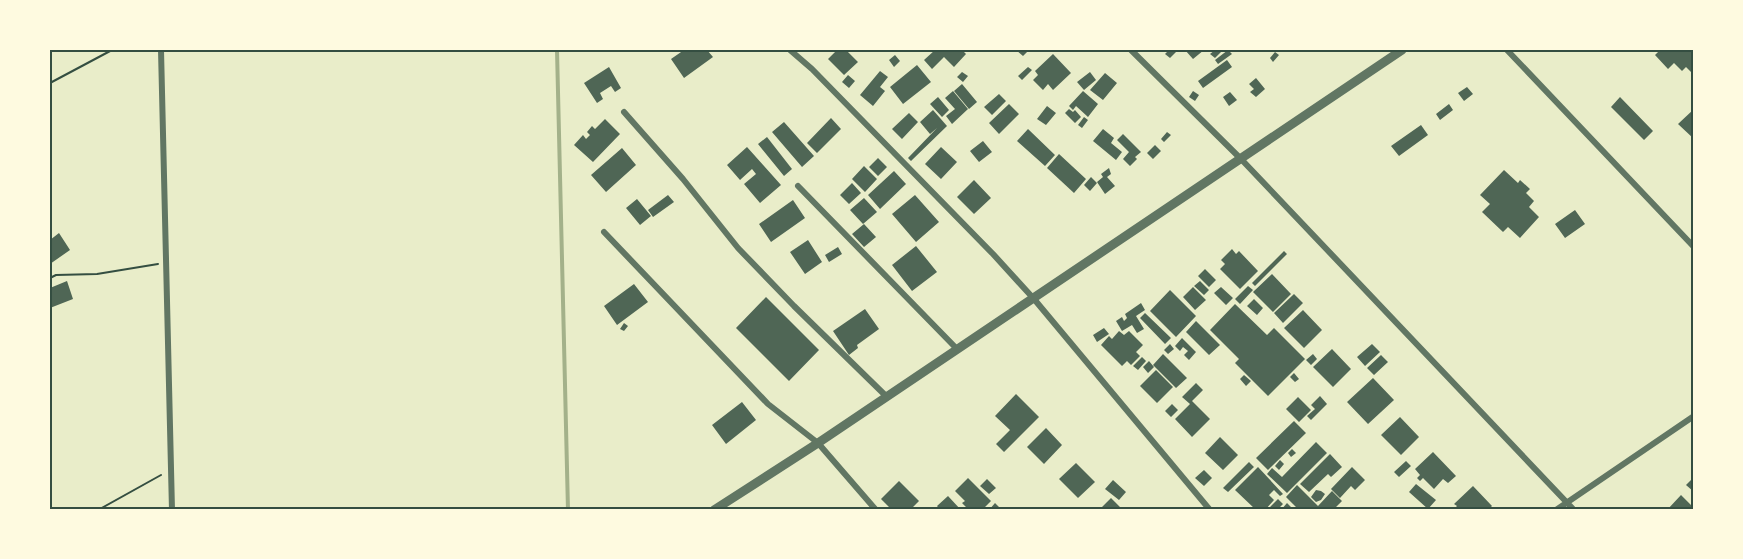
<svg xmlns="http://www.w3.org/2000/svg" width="1743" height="559" viewBox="0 0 1743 559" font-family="'Space Grotesk',sans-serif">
<rect width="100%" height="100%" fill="#e9edc9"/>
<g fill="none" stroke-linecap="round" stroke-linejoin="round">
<path stroke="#a3b18a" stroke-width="4" d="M557 50 568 510"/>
</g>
<path fill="#4f6655" d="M684 50H707L713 57 684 78 671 59Z
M837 50H846L858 62 844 75 828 59Z
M935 50H962L966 54 954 67 944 57 932 69 924 60Z
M1016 50H1029L1023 56Z
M1169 50H1178L1170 58 1165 54Z
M1185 50H1204L1193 59Z
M1215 50H1223L1215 58 1210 54Z
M1228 50 1232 54 1218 64 1215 60Z
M1660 50H1694V75L1686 67 1682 71 1674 63 1668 69 1655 55Z
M1275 52 1279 55 1273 62 1270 58Z
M1053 54 1071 73 1053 90 1048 84 1043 90 1033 80 1038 75 1035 71Z
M895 55 900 61 894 67 889 60Z
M1227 60 1232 67 1203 88 1198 81Z
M917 65 931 82 903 104 890 87Z
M609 67 621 88 615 92 611 86 600 93 603 99 597 103 584 83Z
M1028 67 1032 70 1022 80 1018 76Z
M880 71 888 77 880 87 885 91 873 106 860 95Z
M962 72 968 76 963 82 957 77Z
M1090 72 1096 80 1084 90 1077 82Z
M1105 73 1117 83 1103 100 1090 90Z
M848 75 855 81 849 88 842 82Z
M1256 78 1265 89 1256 97 1250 92 1254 89 1249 84Z
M962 84 977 102 969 109 954 91Z
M1467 87 1473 94 1464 101 1458 93Z
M953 91 968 109 952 124 946 116 955 109 945 98Z
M1083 91 1098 104 1088 117 1076 106 1073 110 1069 106Z
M1193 91 1199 95 1195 101 1189 97Z
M1230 92 1237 100 1229 106 1223 97Z
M999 94 1006 101 992 115 984 107Z
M938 97 949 110 942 117 930 104Z
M1620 97 1653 131 1644 140 1611 107Z
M1009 104 1019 114 999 134 989 123Z
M1449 104 1453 110 1440 120 1436 114Z
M1047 106 1056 113 1046 125 1037 119Z
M1069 109 1073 112 1075 110 1081 117 1075 123 1065 113Z
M1694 109V139L1678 124Z
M933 110 947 126 911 161 908 158 937 128 930 134 920 122Z
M909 113 918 122 902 139 892 129Z
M1084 117 1088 120 1082 128 1078 125Z
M831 118 841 129 817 153 807 143Z
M605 119 620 134 593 162 574 145 583 135 586 139 590 135 587 132 592 126 595 129Z
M784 122 814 156 802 167 772 132Z
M1421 125 1428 135 1399 156 1391 146Z
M1028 129 1055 155 1045 166 1017 141Z
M1103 129 1114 138 1111 143 1122 152 1116 160 1093 141Z
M1167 132 1171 135 1164 142 1161 139Z
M1123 134 1141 152 1135 157 1137 159 1130 166 1123 159 1129 152 1117 140Z
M767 137 792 169 784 176 758 144Z
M983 141 992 152 979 162 970 151Z
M1155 145 1161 151 1153 159 1147 153Z
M747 147 781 185 760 203 744 184 756 174 752 169 740 180 727 165Z
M941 147 957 162 941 179 925 164Z
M622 148 636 165 606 192 591 175Z
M1059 154 1086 179 1074 193 1047 168Z
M878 158 887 167 878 176 869 167Z
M864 166 877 179 865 192 852 179Z
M1109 168 1111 174 1107 177 1115 186 1105 194 1097 182 1103 177 1101 174Z
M1504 170 1518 183 1520 180 1530 189 1526 193 1534 201 1529 207 1539 217 1520 238 1508 227 1503 232 1482 212 1490 204 1480 195Z
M894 171 906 184 880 209 868 195Z
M1091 177 1097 183 1090 191 1084 185Z
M974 180 991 198 974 214 957 197Z
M852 183 861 193 849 204 840 195Z
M668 195 674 202 653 217 648 210Z
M915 195 939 222 916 242 892 214Z
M864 198 877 212 863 224 850 210Z
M637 199 651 216 640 225 626 208Z
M793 200 805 218 771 242 759 224Z
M1575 210 1585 224 1565 238 1555 224Z
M864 224 876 237 864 247 852 234Z
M59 233 70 250 50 264V240Z
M808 240 822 262 805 274 790 252Z
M916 246 937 272 912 291 892 265Z
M838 247 842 254 829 262 825 255Z
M1232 249 1236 254 1239 251 1258 271 1240 289 1220 269 1225 264 1221 260Z
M1284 251 1287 254 1255 286 1252 283Z
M1205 269 1216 280 1209 287 1198 276Z
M1272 274 1291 294 1273 312 1253 292Z
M67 281 73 299 50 308V288Z
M1200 281 1209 290 1204 295 1194 286Z
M634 284 648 302 617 325 604 306Z
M1248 286 1253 290 1240 304 1235 299Z
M1193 287 1206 300 1195 310 1183 297Z
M1221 287 1233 298 1226 305 1214 293Z
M1170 290 1196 316 1176 337 1150 311Z
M1294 294 1303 303 1283 323 1274 313Z
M766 297 819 350 789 381 736 328Z
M1254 299 1263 308 1257 315 1247 306Z
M1141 303 1145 310 1136 316 1144 329 1137 333 1132 325 1122 331 1116 321 1122 317 1124 321 1127 318 1125 314Z
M1235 304 1267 335 1274 328 1305 359 1268 396 1235 363 1239 359 1210 330Z
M865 309 879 329 857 345 858 348 849 355 833 331Z
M1303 310 1322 330 1304 348 1284 328Z
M1145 313 1171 338 1165 344 1140 318Z
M1196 321 1220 345 1209 355 1186 332Z
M624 323 628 326 624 331 620 329Z
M1104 328 1109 334 1097 342 1093 335Z
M1119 331 1124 335 1129 331 1143 345 1136 352 1140 356 1131 365 1127 361 1122 366 1101 345 1109 336 1112 339Z
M1182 338 1196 352 1189 360 1184 355 1188 351 1183 347 1180 351 1175 346Z
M1170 344 1174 349 1168 354 1164 350Z
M1372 344 1380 352 1365 366 1357 357Z
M1332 349 1351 369 1333 387 1313 367Z
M1163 354 1187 378 1176 388 1153 365Z
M1313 354 1317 359 1311 365 1306 360Z
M1381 355 1388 362 1374 375 1367 368Z
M1142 357 1146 361 1138 370 1133 366Z
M1149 361 1154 367 1148 373 1143 367Z
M1156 370 1173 387 1157 403 1140 386Z
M1294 373 1299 379 1295 382 1290 377Z
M1244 375 1251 381 1246 386 1240 379Z
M1373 378 1394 400 1368 424 1347 402Z
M1196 383 1203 390 1192 401 1210 419 1192 437 1175 419 1190 404 1182 397Z
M1016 394 1039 417 1004 452 996 444 1010 430 995 416Z
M1320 396 1327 404 1311 420 1307 416 1315 409 1311 405Z
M1298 397 1311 410 1299 422 1286 409Z
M742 402 756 420 726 444 712 425Z
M1172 404 1178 410 1171 417 1165 411Z
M1400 417 1419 437 1401 455 1381 435Z
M1294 421 1306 433 1268 470 1256 458Z
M1046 428 1062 445 1044 464 1027 447Z
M1220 437 1238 455 1223 470 1205 453Z
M1316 442 1327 453 1287 493 1267 474 1272 468 1282 477Z
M1292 449 1296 453 1291 457 1288 453Z
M1433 452 1456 476 1448 483 1443 479 1434 489 1423 478 1420 481 1417 478 1420 475 1415 469Z
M1330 454 1342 467 1331 477 1328 474 1309 492 1300 484Z
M1280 460 1284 464 1279 470 1275 466Z
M1406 461 1411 466 1399 477 1394 472Z
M1249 462 1254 467 1228 492 1223 488Z
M1076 463 1095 482 1078 498 1059 479Z
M1258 467 1283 494 1280 496 1274 490 1269 495 1274 500 1265 510H1260L1257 507 1255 509 1235 490Z
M1352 467 1365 480 1355 490 1351 486 1340 498 1331 489Z
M1204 470 1212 478 1204 486 1195 478Z
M1694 477V492L1686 485Z
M968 478 991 501 982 510H969L962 503 965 501 955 491Z
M987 479 996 488 989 494 980 486Z
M1113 480 1126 492 1119 500 1105 489Z
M899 481 919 501 910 510H892L881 499Z
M1416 484 1436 500 1428 509 1409 492Z
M1297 485 1318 506 1332 491 1342 501 1333 510H1299L1286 497Z
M1473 486 1492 506 1488 510H1453L1457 506 1454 504Z
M1316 490 1321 491 1325 494 1321 500 1316 502 1311 497Z
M1681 495 1694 508 1692 510H1667Z
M948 496 961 510H940L937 506Z
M1111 498 1123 510H1099Z
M1278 499 1283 504 1277 510H1267Z
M995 503 1002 510H989Z
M1287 503 1294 510H1281Z"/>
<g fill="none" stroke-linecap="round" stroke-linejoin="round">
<path stroke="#344e41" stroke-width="2" d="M50 83 112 50
M50 278 56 275 97 274 158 264
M98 510 161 475"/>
<path stroke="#617663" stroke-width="6" d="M161 50 172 510
M790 50 812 69 993 254 1034 299 1210 510
M1131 50 1241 159 1574 510
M1507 50 1694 247
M624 112 683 179 738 248 794 306 887 397
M798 186 957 349
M604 232 768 404 818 443 876 510
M1556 510 1694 416"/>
<path stroke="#617663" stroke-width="9" d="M714 510 818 443 1402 50"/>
</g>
<rect width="1743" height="559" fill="none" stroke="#fefae0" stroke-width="102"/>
<rect x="51" y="51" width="1641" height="457" fill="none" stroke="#344e41" stroke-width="2"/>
</svg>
